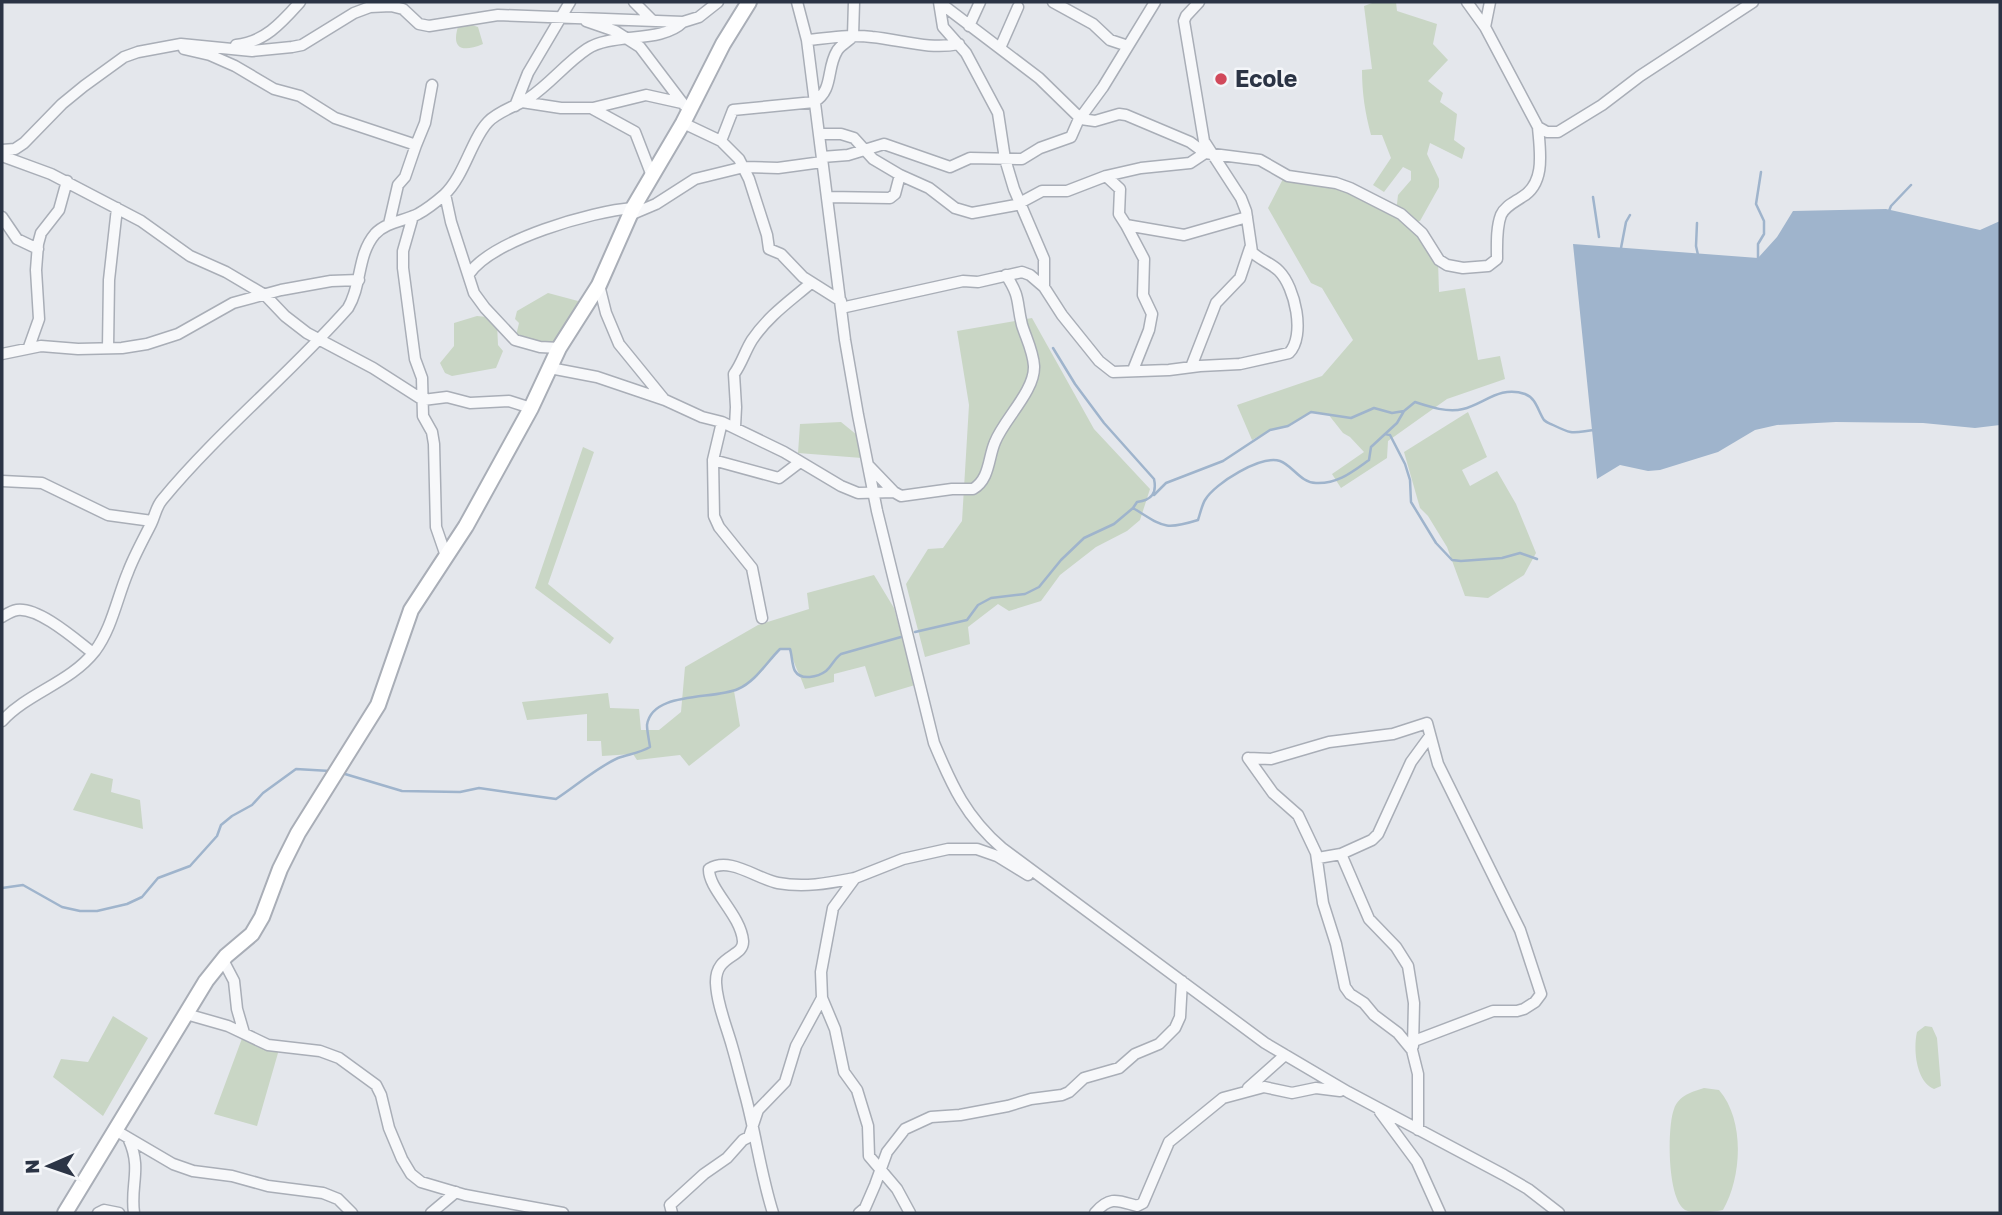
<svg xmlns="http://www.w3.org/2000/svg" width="2002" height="1215" viewBox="0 0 2002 1215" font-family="'Golos Text',sans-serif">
<rect width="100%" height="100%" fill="#e4e7ec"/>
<path fill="#c9d6c5" d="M1375 2H1396L1397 11 1437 24 1433 44 1448 60 1428 81 1443 93 1440 102 1457 114 1454 140 1465 148 1462 159 1430 143 1427 154 1439 179V187L1420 221 1407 222 1416 229 1438 261 1439 292 1465 288 1478 360 1500 356 1505 379 1447 399 1388 441 1387 458 1341 488 1332 474 1364 452 1350 437 1343 433 1328 414 1311 412 1288 426 1270 430 1252 440 1237 405 1322 376 1353 340 1322 288 1311 283 1268 208 1284 177 1353 192 1396 213 1398 195 1411 180V171L1403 167 1384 192 1373 185 1391 158 1382 135H1371C1365 113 1362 93 1362 70L1372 69 1364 6Z
M460 21 478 27 483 44C459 54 450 47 460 21Z
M548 293 578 301C576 310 560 342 550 343 540 345 526 341 515 340L519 323 515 319 517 311Z
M477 316 487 317 497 323 498 345 503 351 496 368 452 376 445 373 440 363 454 346V323Z
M1032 318 1094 429 1150 489 1140 520 1127 531 1096 547 1060 575 1041 601 1009 611 998 604 968 627 970 644 925 657 906 584 928 549 943 548 962 521 969 405 957 331Z
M1468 412 1487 457 1462 470 1470 486 1497 471 1516 504 1536 553 1524 575 1488 598 1465 596 1447 547 1428 516 1420 508 1404 452Z
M841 422 857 435 862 458 798 453 800 424Z
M583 447 594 452 548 584 614 638 610 644 535 588Z
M874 575 894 608 915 685 875 697 865 666 834 674V682L805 689C800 674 794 666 790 649H780L757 677 734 691 740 726 689 766 680 755 637 760 633 754 602 756 601 741H587V714L527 720 522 702 608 693 610 708 639 709 641 730H659L681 712 685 667 758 625 809 609 807 593Z
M91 773 113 779 111 792 140 800 143 829 73 810Z
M113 1016 148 1038 103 1116 53 1077 61 1059 88 1062Z
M1925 1026 1932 1027 1937 1038 1941 1086 1934 1089C1916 1082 1913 1049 1917 1032Z
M244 1033 280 1046 257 1126 214 1114Z
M1704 1088 1719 1090C1745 1120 1742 1177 1723 1210 1712 1212 1696 1215 1685 1210 1667 1199 1667 1127 1674 1109 1679 1095 1692 1092 1704 1088Z"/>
<path fill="#9fb4cc" d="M1886 209 1980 230 2000 221V425L1975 428 1923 423 1836 422 1777 425 1755 430 1718 452 1660 470 1648 471 1620 465 1597 479 1573 244 1758 258 1777 237 1793 211Z"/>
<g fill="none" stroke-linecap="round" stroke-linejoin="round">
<path stroke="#9fb4cc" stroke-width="2.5" d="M1593 197 1599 237
M1889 211 1891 206 1911 185
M1697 223 1696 246 1698 255
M1621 248 1626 222 1630 215
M1758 259V244L1764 234V221L1756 204 1761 172
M1053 348 1075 384 1104 423 1154 479C1157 493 1152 500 1137 502L1133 508
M1385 434 1390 435 1405 464 1410 480 1411 502 1436 543 1452 560 1461 561 1502 558 1520 553 1537 559
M1154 495 1166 483 1223 461 1270 430 1288 426 1311 412 1351 418 1374 408 1392 413 1404 411
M915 632 967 620 978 605 991 598 1025 594 1039 587 1061 560 1084 538 1114 524 1133 508C1163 526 1163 531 1198 520 1200 514 1202 505 1205 500 1215 483 1261 455 1280 461 1292 465 1301 483 1316 483 1338 484 1352 472 1369 460L1371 447 1397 423 1404 411 1415 402C1430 407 1448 413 1463 409 1484 404 1500 385 1525 394 1536 398 1538 411 1544 420 1547 423 1549 423 1553 425 1574 435 1571 433 1594 430
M345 774 402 791 460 792 479 788 556 799C576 786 596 768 618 758 629 754 640 753 650 747 649 740 647 731 647 725 652 691 713 700 738 689 756 681 766 663 780 649H790C792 655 792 666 795 671 801 681 818 677 826 671 832 666 834 659 841 654L901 637
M2 888 23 885 62 907 80 911H97L127 904 142 897 158 878 190 866 217 836 221 825 232 816 252 805 263 793 296 769 330 771"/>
<defs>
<path id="street" d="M634 2 652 20
M797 2 807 40 845 340 858 415 877 511 934 743C952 786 966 817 1002 848L1265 1043 1348 1092 1504 1175 1528 1189 1559 1213
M939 2 943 27 966 53 998 113 1005 159 1014 189 1044 259V287L1062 315 1099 361 1113 372 1169 370 1200 366 1240 364 1289 353C1306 336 1295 287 1279 271 1271 263 1260 260 1252 252L1246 211 1241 198 1204 141 1184 21 1186 16 1199 2
M939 2 1039 78 1081 119 1095 121 1119 114 1126 115 1190 142 1205 153 1260 160 1288 176 1336 183 1350 188 1401 214 1422 233 1439 260 1447 265 1463 268 1488 266 1497 259C1497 245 1496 228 1501 215 1505 206 1515 202 1522 197 1546 183 1540 151 1538 127
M1053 2 1093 24 1110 40 1128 46
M1467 2 1485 27 1538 127 1547 132H1558L1602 105 1640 76 1753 2
M586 21 615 31 640 47 684 105
M969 26 980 2
M1485 27 1490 2
M807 40C829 38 850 34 872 37 902 40 929 50 959 44
M236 45C265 42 282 22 300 2
M1000 48 1018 7
M184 49 210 55 235 66 274 89 300 96 335 118 416 145 425 123 432 85
M522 102 561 108H593L646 95 682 103
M515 106 528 73 570 2
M593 109 635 132 652 176
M683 123 721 141 739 159 749 179 767 235 769 249 781 254 803 277 841 301
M819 134H841L854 138 873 159 900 175 929 188 955 208 972 213 1016 205 1042 191H1067L1106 176 1141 168 1190 163 1205 153
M721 141 733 110 814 102C834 90 826 69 837 51 840 45 848 42 853 36L854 2
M2 150 15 149 24 143 62 104 84 86 124 57 138 52 181 44 252 51 292 47 302 45 354 13 370 7 391 6 403 9 419 24 429 26 498 15 683 22 699 17 718 2
M2 156 51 174 141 221 190 256 226 272 265 295 285 316 307 333 373 368 423 400 447 397 470 403 509 401 531 408
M822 157 848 155 884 144 950 167 970 158 1022 159 1040 148 1071 137 1078 121 1103 87 1155 2
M1106 176 1120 189 1119 214 1126 225 1184 235 1247 217
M445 194 451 222 474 293 485 308 515 340 540 347 559 348
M827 197 890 198 895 194 900 175
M630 215 656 204 695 179 744 167 778 168 822 162
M413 216 403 251V268L415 359 422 378 423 416 432 432 434 444 436 527 446 556
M2 217 17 239 38 249
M389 224 398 185 405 177 416 145
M1126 225 1144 259 1143 295 1152 314 1149 330 1133 370
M469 274C492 240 592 211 633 208
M599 285 606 313 619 344 663 398
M841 308 963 281 978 282 1022 272 1030 275 1044 287
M29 347 39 319 36 270 38 244 41 233 59 210 67 181
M108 348 109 280 117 208
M2 354 41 346 78 349 122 348 147 344 178 334 233 303 281 290 331 281 359 280
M1191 367 1216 303 1240 278 1250 248
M550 368 597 377 665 400 702 417 722 422 784 452 841 486 858 493 894 492 901 496 952 489H973C990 479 988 458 995 442 1004 419 1035 391 1034 366 1033 351 1026 338 1022 325 1016 301 1021 298 1006 275
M722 422 713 460 714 516 719 527 752 568 762 618
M735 427 736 407 734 374C742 363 745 351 752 340 768 316 790 301 811 283
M713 460 779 478 800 462
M869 466 894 492
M2 481 42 483 108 515 152 521
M2 617C7 614 11 611 17 610 39 607 76 640 93 653
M2 721C29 692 70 683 95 651 112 628 117 598 128 572 134 556 143 540 151 524 155 516 156 507 162 500 219 431 289 375 348 308 362 285 357 255 375 234 386 222 404 221 418 214 427 209 436 202 444 195 465 175 471 140 488 122 498 111 517 106 529 98 550 84 566 63 587 49 612 32 661 44 683 22
M1248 758 1271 759 1329 742 1393 734 1427 723 1438 764 1520 930 1541 994 1535 1002 1524 1009 1517 1011H1493L1414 1041
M1248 758 1273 793 1298 815 1316 853 1323 903 1336 944 1345 987 1350 994 1364 1003 1374 1015 1398 1033 1412 1050 1418 1074V1130
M1318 858 1341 854
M223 960 234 981 237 1009 244 1033
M186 1014 228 1026 268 1045 320 1051 339 1058 376 1085 381 1095 389 1128 402 1159 411 1174 421 1182 465 1195 563 1213
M1413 1046 1414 1003 1408 966 1396 947 1369 919 1341 854 1372 840 1378 834 1411 762 1430 736
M1248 1088 1285 1055
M1380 1112 1417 1162 1440 1213
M115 1130 173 1164 193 1171 232 1176 268 1186 323 1193 338 1199 352 1213
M129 1140C142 1169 130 1185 134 1213
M98 1213 104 1210 119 1213
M431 1213 456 1192
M672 1213 670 1205 704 1174 727 1158 743 1140 749 1137 758 1110 785 1082 796 1046 822 998
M773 1213C761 1175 756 1136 746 1098 741 1080 737 1063 732 1046 726 1025 717 1004 716 983 715 954 744 958 743 941 741 915 708 889 709 869 730 856 757 879 778 883 805 888 829 883 855 878
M859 1213 865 1208 875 1185 887 1152 905 1129 931 1117 960 1115 1008 1106 1031 1099 1062 1095 1069 1092 1084 1078 1119 1068 1135 1054 1159 1044 1175 1028 1180 1017 1182 981
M910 1213 897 1189 869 1156 868 1126 857 1090 844 1072 835 1029 822 998 821 972 833 908 855 878 903 859 948 849H977L997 856 1028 875
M1095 1213C1110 1195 1119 1201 1137 1206L1143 1203 1169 1142 1223 1098 1264 1087 1292 1093 1316 1088 1340 1091"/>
<path id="secondary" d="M65 1213 206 981 226 956 252 934 262 917 280 869 298 833 378 705 411 610 466 526 531 408 559 348 599 285 633 208 683 123 723 44 749 2"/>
</defs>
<use href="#street" stroke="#a9aeb7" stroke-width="13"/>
<use href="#secondary" stroke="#a9aeb7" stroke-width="18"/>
<use href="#street" stroke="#f7f8fa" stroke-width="10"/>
<use href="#secondary" stroke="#fff" stroke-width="14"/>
</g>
<circle fill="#d1495b" stroke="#f4f6f9" stroke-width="2.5" cx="1221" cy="79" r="7"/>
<g text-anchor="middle" stroke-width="5" stroke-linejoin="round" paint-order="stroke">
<g font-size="23" font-weight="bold" fill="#2b3445" stroke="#f4f6f9" text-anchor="start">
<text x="1235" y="87">Ecole</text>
</g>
</g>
<rect width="2002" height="1215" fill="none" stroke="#2b3445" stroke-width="7"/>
<g transform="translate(49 1166) rotate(268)" stroke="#f4f6f9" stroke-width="5" paint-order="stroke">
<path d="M0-5L12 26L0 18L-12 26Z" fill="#2b3445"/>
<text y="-10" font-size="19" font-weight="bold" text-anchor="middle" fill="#2b3445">N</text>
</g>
</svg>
